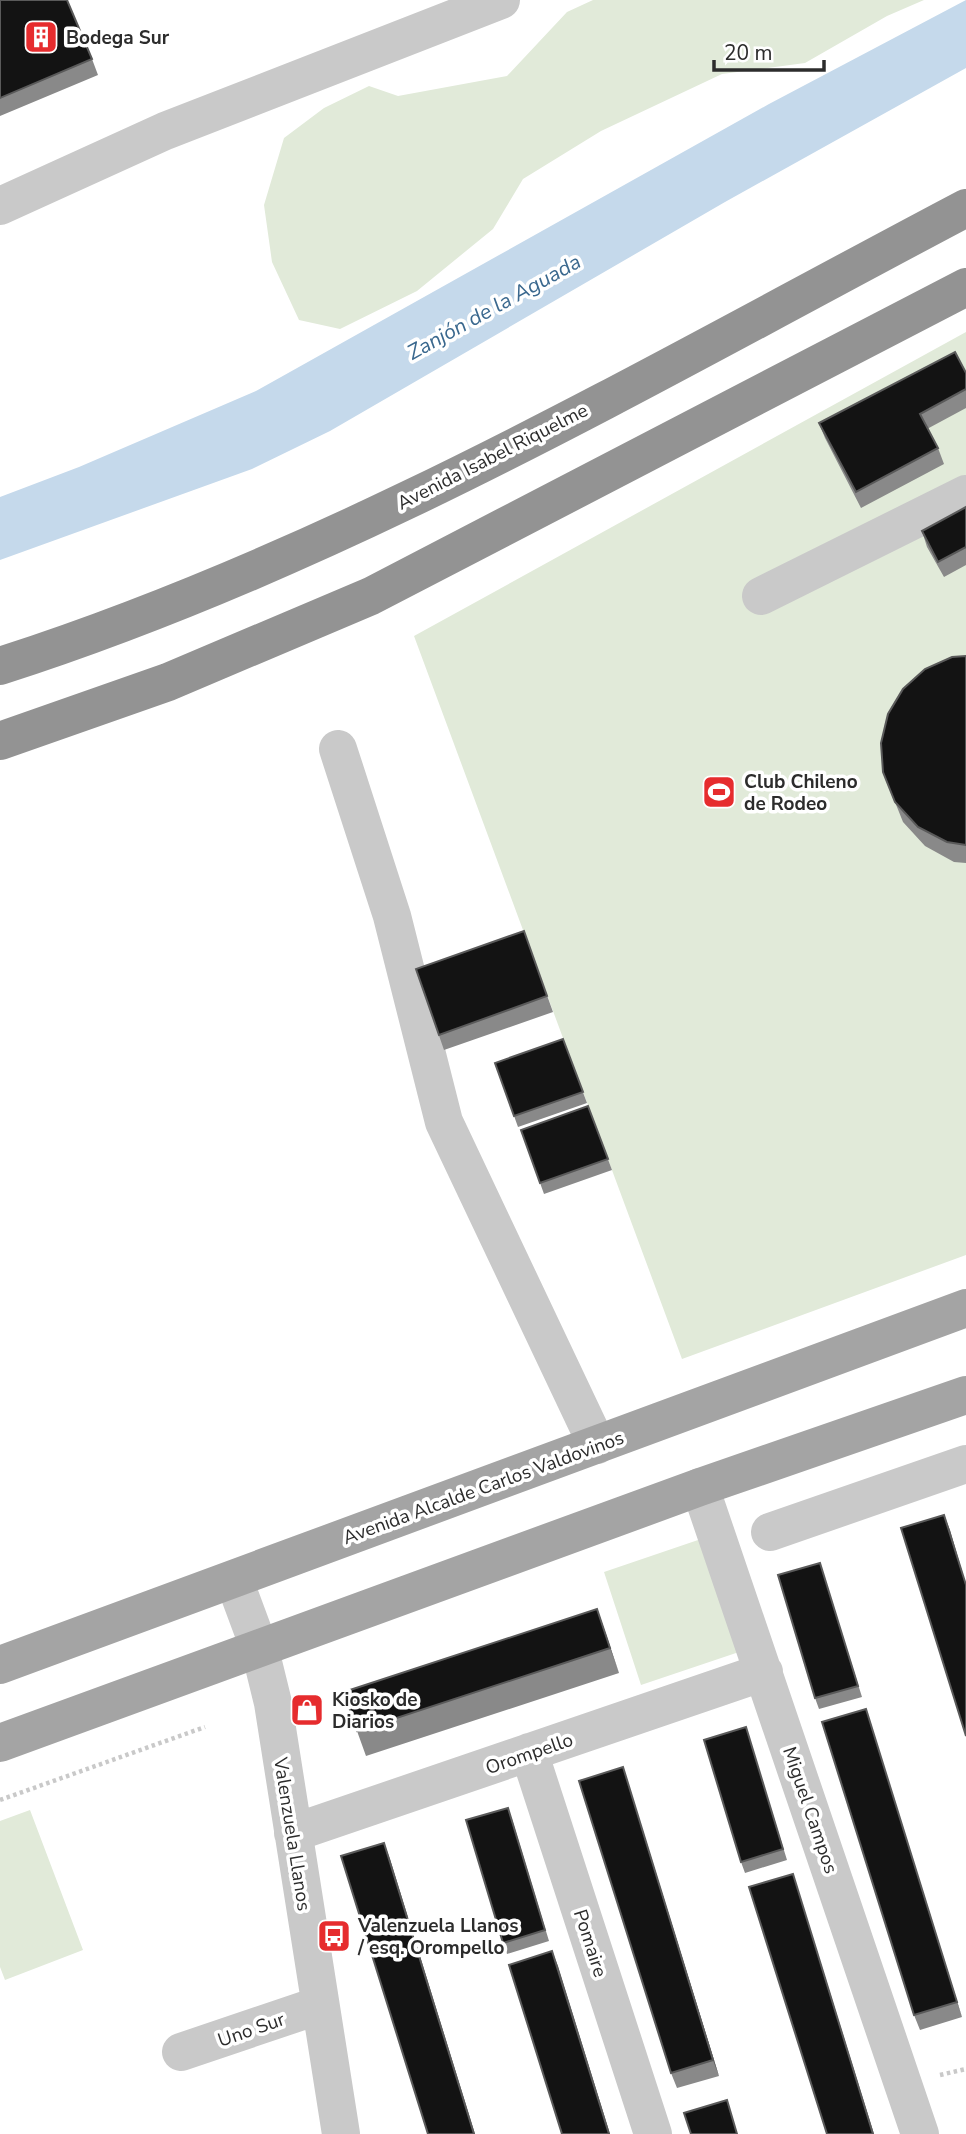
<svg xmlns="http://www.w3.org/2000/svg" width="966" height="2134" viewBox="0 0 966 2134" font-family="'Nunito Sans',sans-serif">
<rect width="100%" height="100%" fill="#fff"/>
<path fill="#e1ead9" d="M593 0H924L887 16 805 63 722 74 601 131 523 179 493 229 417 291 340 329 299 320 272 262 264 205 284 138 324 108 369 86 398 96 507 76 567 12Z
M966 332V1255L682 1359 414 636Z
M701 1539 739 1652 641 1685 604 1572Z
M30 1810 83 1950 5 1980 0 1967V1821Z"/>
<path fill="#c5d9eb" d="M966 0V68L725 202 330 431 252 469 0 560V497L79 467 256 391 769 104Z"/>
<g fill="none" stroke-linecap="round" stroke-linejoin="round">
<path stroke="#c9c9c9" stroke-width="4.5" stroke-dasharray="3.5 3.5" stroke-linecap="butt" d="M0 1800 205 1727
M940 2075 966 2069"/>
<path stroke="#c9c9c9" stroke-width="38" d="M0 206 165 131 501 0
M761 596 966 494
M338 749 392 916 444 1122 597 1445
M700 1487 920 2134
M770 1532 966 1464
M234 1580 260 1650 273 1703 341 2134
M529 1752 653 2134
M293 1833 764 1672
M181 2052 320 2005"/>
<path stroke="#a4a4a4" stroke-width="38" d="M0 1665 966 1308
M0 1743 700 1487 966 1395"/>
<path stroke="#939393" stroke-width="38" d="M0 666C340 557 651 374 966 208
M0 741 168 682 371 596 966 287"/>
</g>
<path fill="#898989" d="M0 0 92 59 98 75 0 116Z
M966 373V408L927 429 938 448 944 464 861 508 825 438 819 423Z
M966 507V565L944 577 927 547 922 531Z
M966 656V863L954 862 925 846 903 822 883 772Z
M524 931 553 1012 444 1050 416 969Z
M563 1039 587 1103 518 1127 495 1063Z
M588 1106 612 1170 544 1194 521 1130Z
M820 1563 862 1697 819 1709 815 1698Z
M597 1609 619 1673 366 1756 357 1731Z
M866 1709 962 2017 920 2030 914 2015Z
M746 1727 787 1860 745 1873 741 1862Z
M623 1767 719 2076 677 2088 671 2073Z
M512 1819 549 1941 507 1954 503 1943Z"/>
<path fill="#5a5a5a" d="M944 1515 950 1530 966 1585Z
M597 1609 606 1634 619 1673 610 1648Z
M866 1709 871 1725 962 2017 957 2002Z
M623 1767 628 1783 719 2076 713 2060Z
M384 1843 390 1859 475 2134H474Z
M793 1874 798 1890 874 2134H873Z
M552 1951 558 1966 610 2134H609Z"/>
<path fill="#131313" stroke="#5a5a5a" stroke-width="2" d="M0 0H67L92 59 0 98Z
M955 352 966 373V389L920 414 938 448 856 492 819 423Z
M966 507V547L938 562 922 531Z
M966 656V845L947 842 918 827 895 802 883 772 881 743 888 714 903 689 925 669 952 657Z
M524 931 547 996 439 1035 416 969Z
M563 1039 583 1092 514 1116 495 1063Z
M588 1106 608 1159 540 1183 521 1130Z
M944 1515 966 1585V1736L901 1528Z
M820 1563 858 1686 815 1698 778 1575Z
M597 1609 610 1648 357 1731 344 1692Z
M866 1709 957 2002 914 2015 822 1722Z
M746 1727 783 1849 741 1862 704 1740Z
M623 1767 713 2060 671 2073 579 1781Z
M508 1808 545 1930 503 1943 466 1820Z
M384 1843 474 2134H428L341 1856Z
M793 1874 873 2134H827L749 1887Z
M552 1951 609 2134H562L509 1965Z
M727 2100 737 2134H691L684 2113Z"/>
<defs>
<symbol id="building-square" viewBox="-11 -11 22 22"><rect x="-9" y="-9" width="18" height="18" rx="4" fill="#e62c2e" stroke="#fff"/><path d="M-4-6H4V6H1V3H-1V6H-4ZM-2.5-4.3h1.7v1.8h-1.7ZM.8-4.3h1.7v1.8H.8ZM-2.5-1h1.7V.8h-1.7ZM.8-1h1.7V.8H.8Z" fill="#fff"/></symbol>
<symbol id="stadium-square" viewBox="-11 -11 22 22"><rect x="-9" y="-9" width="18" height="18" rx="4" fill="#e62c2e" stroke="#fff"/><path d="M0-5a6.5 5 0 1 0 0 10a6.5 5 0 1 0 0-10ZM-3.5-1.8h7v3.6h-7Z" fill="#fff"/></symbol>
<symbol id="shop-square" viewBox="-11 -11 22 22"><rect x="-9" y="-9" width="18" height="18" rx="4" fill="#e62c2e" stroke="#fff"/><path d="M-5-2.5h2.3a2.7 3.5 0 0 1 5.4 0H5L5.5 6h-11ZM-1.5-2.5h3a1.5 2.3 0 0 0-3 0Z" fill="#fff"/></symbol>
<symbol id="bus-square" viewBox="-11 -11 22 22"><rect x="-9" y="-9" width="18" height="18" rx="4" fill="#e62c2e" stroke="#fff"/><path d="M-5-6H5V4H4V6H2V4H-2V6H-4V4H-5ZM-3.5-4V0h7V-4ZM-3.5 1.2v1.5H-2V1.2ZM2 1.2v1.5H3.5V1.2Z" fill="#fff"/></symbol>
</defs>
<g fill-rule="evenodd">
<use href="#building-square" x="22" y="18" width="38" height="38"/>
<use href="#stadium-square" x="700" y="773" width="38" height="38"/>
<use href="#shop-square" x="288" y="1691" width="38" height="38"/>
<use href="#bus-square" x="315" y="1917" width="38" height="38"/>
</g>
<g text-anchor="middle" stroke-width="7" stroke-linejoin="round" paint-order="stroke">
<g font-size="19" font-weight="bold" fill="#2c2c2c" stroke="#fff" text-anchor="start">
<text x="66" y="44">Bodega Sur</text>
<text x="744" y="788">Club Chileno<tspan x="744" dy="22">de Rodeo</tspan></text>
<text x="332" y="1706">Kiosko de<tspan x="332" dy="22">Diarios</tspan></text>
<text x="358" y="1932">Valenzuela Llanos<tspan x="358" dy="22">/ esq. Orompello</tspan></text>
</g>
<g font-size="19" fill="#2c2c2c" stroke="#fff">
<text transform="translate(492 456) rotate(-27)" y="7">Avenida Isabel Riquelme</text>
<text transform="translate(483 1487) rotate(-20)" y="7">Avenida Alcalde Carlos Valdovinos</text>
<text transform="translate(529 1753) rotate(-19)" y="7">Orompello</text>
<text transform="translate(811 1810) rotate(71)" y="7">Miguel Campos</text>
<text transform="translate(293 1834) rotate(81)" y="7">Valenzuela Llanos</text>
<text transform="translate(591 1943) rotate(72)" y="7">Pomaire</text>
<text transform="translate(251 2029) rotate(-19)" y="7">Uno Sur</text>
</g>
<g font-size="21" font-style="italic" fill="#3a688e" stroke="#fff">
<text transform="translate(494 307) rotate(-29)" y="7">Zanjón de la Aguada</text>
</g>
</g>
<path d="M714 60v10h110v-10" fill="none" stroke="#2c2c2c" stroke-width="3.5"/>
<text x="724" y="60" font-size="21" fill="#2c2c2c" stroke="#ffffff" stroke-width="5" paint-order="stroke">20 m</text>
</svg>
